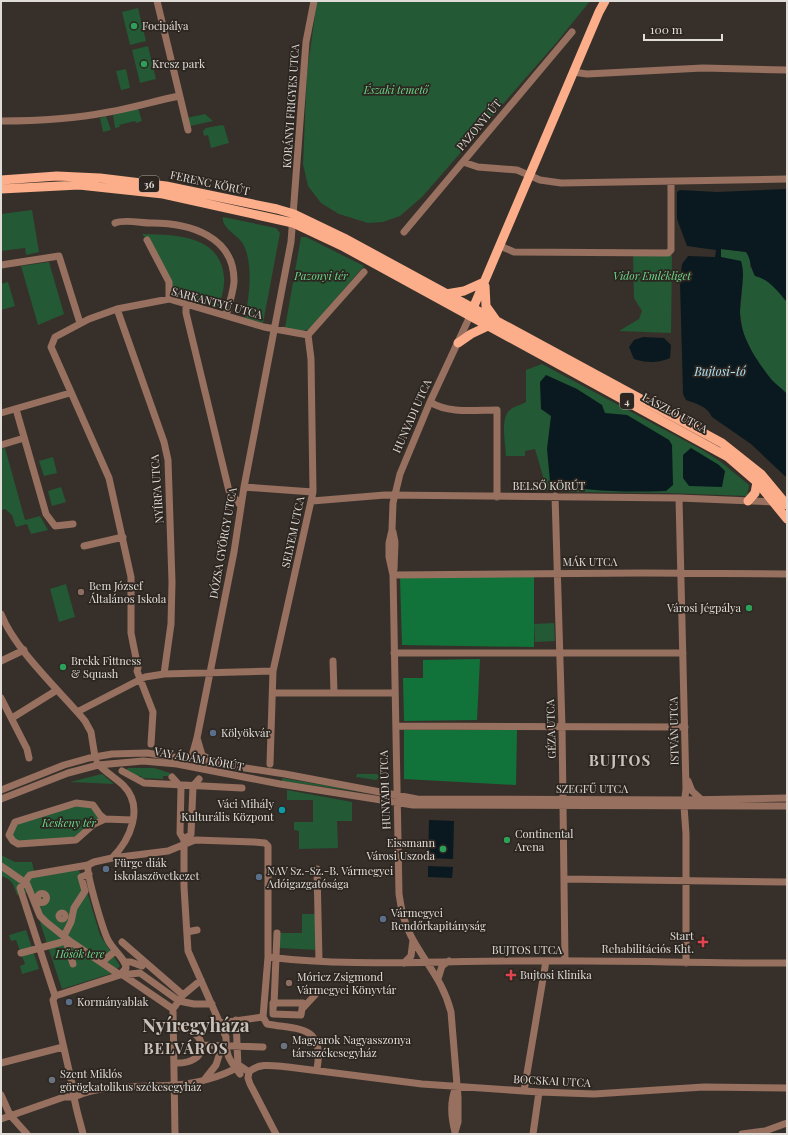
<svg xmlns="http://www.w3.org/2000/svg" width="788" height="1135" viewBox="0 0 788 1135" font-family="'Playfair Display',serif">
<rect width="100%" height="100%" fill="#37302a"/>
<path fill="#235934" d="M317 1H590L557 42 422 197 400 216 383 222 368 223 339 214 321 203 308 186 303 164 307 72Z
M138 8 146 41 130 45 122 12Z
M148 46 156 79 140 83 132 50Z
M126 69 130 88 121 90 116 71Z
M138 108 142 121 136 123 135 121 119 125 120 127 115 128 113 115Z
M205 114 213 121 190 126 186 118Z
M106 116 111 130 103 132 100 118Z
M222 125 224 126 229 143 211 148 208 135 204 136 203 131 206 128Z
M32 210 39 252 26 255 25 248 1 251V214Z
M223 217 276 228 280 233 263 323 245 318C249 296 254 265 243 244 238 235 221 228 223 217Z
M142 234C174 235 220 234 224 277 225 287 221 299 219 308L170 292 147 240Z
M301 237H306L364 266 309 329 303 331 285 328Z
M721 249 746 252 750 258V267L774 286 787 302V394L771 380 753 354 743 333 740 312 742 292 721 257Z
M633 254 672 255 671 333 619 331 639 319 642 311 634 298Z
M49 262 64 314 38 325 21 266Z
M8 282 15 306 1 310V284Z
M542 364 704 451 721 462 749 485 747 496 668 493 574 492 547 490 535 449 525 451V456H506C506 443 499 418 511 409 515 406 521 405 526 402V370Z
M5 448 25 520 40 516 48 530 31 534 27 524 16 527 12 515 5 509 2 510 1 449Z
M53 457 57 473 44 476 39 461Z
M61 487 66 502 52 506 48 491Z
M66 584 75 617 59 622 50 589Z
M554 623 555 641 535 642 534 624Z
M128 768H154L170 773V776H163V779L142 778 141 776H131L124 771Z
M102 774 114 784 70 782Z
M357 774H377L379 777 376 780 356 777Z
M282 778 376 794 282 781Z
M287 790 352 802V821H337L338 848 299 849V831L294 830V822H313V800H287Z
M92 806 99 819 75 839 18 843 10 835 16 823 63 807Z
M1 855 15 862H32L35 876 78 869 83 878 100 935 120 966 113 973 62 989 30 892 17 895C14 885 12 879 1 876Z
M302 914H319V950L279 948 277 933H302Z
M26 930 39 969 22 974 20 966 25 964 16 940 11 941 9 935Z"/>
<path fill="#12733a" d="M400 577H534V647L402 645Z
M480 659 477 720 404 721 403 678H423V660Z
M404 730H517L516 785 404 779Z"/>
<path fill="#09191f" d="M787 189V302C777 291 770 280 755 276 750 267 751 259 746 252L721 249V257L741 261C746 277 740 293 740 310 739 335 756 360 771 379 776 385 782 388 787 394V478L751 444 712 417C707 406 697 404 686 400L683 394 680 281 682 264 688 256 715 257 716 250 687 246 677 219V192L680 190 717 192Z
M643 337 664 338 671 345 670 358C659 363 646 363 634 359L629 347 634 340Z
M546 375 577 389 602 405 605 413 627 415 669 440 672 445 673 485 666 491C631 492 582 493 550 481L547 449 551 416 541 409 540 382Z
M691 448 719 465 725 471 722 487 689 486 683 478V455Z
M429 820 454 821 453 859 428 858Z
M428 866 453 867 452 878 428 877Z"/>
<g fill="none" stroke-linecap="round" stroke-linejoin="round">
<path stroke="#97705f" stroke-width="7" d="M157 1 188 130
M573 72 587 74 703 68 787 70
M1 121C37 121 73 119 109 112 132 108 155 101 179 96
M463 162 478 167 517 170 540 180 561 183 787 179
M115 223C124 219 141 223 152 223 189 223 235 236 234 282 233 293 229 305 226 315
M404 232 572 32
M147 240 169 282V299
M500 246 514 252 668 253 671 250V182
M1 265 59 256 80 323
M186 303V313L229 491 241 506
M117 309 164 442 168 460 172 582 171 624 164 674
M308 335 364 272
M430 402C449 414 475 410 497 410V497
M16 409 46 514 55 526 73 524
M1 413 70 393
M1 445 24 438
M244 487 313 492
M555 496 562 726 565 961
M679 498 686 789 684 806 686 834V963
M312 501 385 495 679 498 775 502
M393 532 395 542 394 569
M84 546 123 537
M393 575 642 573 787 574
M1 614C15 650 60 691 85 721L91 732 95 757
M394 653H683
M1 661 24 650
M333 661 334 693
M274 693H395
M1 698 27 749 29 758
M77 712 145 677 164 674 273 671
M12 718 57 690
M396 726 685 727
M197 738 202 755 214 762
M151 744 153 712 137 671 138 668 131 633V577L109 478 51 347 55 337 89 319 117 309 169 299 264 327 308 335
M190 763 197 738 234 552 244 487 291 242 306 42 314 1
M270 764 273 671 313 492 311 359 308 335
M122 771 144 783 242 788
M172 777 181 787 180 833 184 840
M688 781 692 791 702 800
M1 790 64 765 89 758 112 754 147 753 285 774 417 799 684 800 787 798
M1 799 68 773 98 765 143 761 177 764 280 784 413 805 787 806
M105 819 100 815 93 805 76 803 15 822 9 835 13 841 18 844 76 840 94 824 105 819 132 820
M184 840V887L188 951 226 1037C226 1057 229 1059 240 1074
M184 840 191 834 193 786 199 779
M112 858 168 851 195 840 254 842 265 843 268 846V957L263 1017 267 1024C298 1030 325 1024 317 1069
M1 866 27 884 40 916 46 922 71 942 120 975 140 973 179 1001 194 1004H212
M317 869 319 961
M564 879 787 882
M37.5 898a4.5 4.5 0 1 1 9 0a4.5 4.5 0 1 1-9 0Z
M59 916a3 3 0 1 1 6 0a3 3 0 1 1-6 0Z
M187 932 197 930
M64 936 71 922 74 908 85 891 81 877 89 874
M66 941 73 964
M122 942 183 995
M21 953 66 941 71 942
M268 957C348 967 429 961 509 961 602 960 694 963 787 963
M102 962 114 952
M125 962H131L142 966
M404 963 411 956 413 940
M123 975 173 1009
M438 979 442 966 449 961
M55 996 20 888 30 875 88 865 94 862 112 858C130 840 145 807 123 785 114 777 104 771 97 763
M55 996 120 975 126 968C126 959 112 949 108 940 103 930 86 874 88 865
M55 996 53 1000 73 1088C73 1100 80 1121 83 1134
M273 1003H303L301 1015 273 1014Z
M274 1005 277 933
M303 1008 315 995
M236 1020 238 1067
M220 1023 263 1017
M174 1026C211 1030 211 1065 174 1063
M201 1045 263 1047
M1 1063 63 1047
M249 1072C259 1062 275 1066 288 1067L422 1084 539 1092 594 1094 704 1087 787 1088
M249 1072 248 1078 250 1084 276 1134
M205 1079 216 1065 222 1046
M524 1091 546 961
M1 1095 10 1115 27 1134
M74 1097C105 1083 141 1088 173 1085 196 1084 221 1077 240 1066L249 1072
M1 1119 64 1097H73
M455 1132 458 1122V1097L451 1012C443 980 425 963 411 936 404 923 401 909 399 894L393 575 389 557V543L392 530 393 503 400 474 430 402 470 316
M455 1132C451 1117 450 1101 456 1087
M175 1134 173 1009 183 995 201 980
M533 1134 539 1092
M742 1134 765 1131 787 1123"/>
<path stroke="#fcad8a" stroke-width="9" d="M1 180 57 176 100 178 166 186 277 209 294 214 344 238 722 443 761 474 787 505
M1 189 79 185 163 194 293 223 344 247 728 457 757 482 787 519
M485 286 486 306 496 320
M446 294 464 291 484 282
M471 313 599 12 605 1
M458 343 471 334 488 326
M748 501 755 493 757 482"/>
</g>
<g fill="#2e9e5b" stroke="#2d2620" stroke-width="1.5">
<circle cx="134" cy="26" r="4"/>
<circle cx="144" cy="64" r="4"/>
<circle cx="749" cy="608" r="4"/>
<circle cx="63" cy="667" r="4"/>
<circle cx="507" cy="840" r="4"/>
<circle cx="443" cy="849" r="4"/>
</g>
<g fill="#8d6e63" stroke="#2d2620" stroke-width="1.5">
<circle cx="81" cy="592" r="4"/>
<circle cx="289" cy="983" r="4"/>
</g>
<g fill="#5c6f8a" stroke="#2d2620" stroke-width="1.5">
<circle cx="213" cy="733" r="4"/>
<circle cx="106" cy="869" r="4"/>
<circle cx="259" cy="877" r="4"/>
<circle cx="383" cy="919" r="4"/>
<circle cx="69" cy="1002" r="4"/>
</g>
<circle fill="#0f9aa8" stroke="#2d2620" stroke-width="1.5" cx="282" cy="810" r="4"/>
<g fill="#e0444e" stroke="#2d2620" stroke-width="1.5">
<path d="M701 936h4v4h4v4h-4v4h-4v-4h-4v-4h4z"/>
<path d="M509 969h4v4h4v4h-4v4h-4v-4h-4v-4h4z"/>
</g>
<g fill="#6b7280" stroke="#2d2620" stroke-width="1.5">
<circle cx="284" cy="1046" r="4"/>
<circle cx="52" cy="1080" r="4"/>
</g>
<g text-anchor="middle" stroke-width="3.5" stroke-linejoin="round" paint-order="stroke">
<g fill="#2d2620" stroke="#aaa5a1" stroke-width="1">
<rect x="139" y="176" width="20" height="16" rx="3"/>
<rect x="620" y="393" width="14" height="16" rx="3"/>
</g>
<g font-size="10" font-weight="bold" fill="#e0dcd8">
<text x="149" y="188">36</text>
<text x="627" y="405">4</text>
</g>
<g font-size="11" fill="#e0dcd8" stroke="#2d2620" text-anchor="start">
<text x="142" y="30">Focipálya</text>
<text x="152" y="68">Kresz park</text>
<text x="89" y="590">Bem József<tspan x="89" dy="13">Általános Iskola</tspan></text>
<text x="741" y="612" text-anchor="end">Városi Jégpálya</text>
<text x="71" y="665">Brekk Fittness<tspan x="71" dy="13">&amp; Squash</tspan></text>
<text x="221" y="737">Kölyökvár</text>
<text x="274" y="808" text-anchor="end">Váci Mihály<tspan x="274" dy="13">Kulturális Központ</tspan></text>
<text x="515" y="838">Continental<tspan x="515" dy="13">Arena</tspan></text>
<text x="435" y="847" text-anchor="end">Eissmann<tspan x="435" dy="13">Városi Uszoda</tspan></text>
<text x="114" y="867">Fürge diák<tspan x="114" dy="13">iskolaszövetkezet</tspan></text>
<text x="267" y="875">NAV Sz.-Sz.-B. Vármegyei<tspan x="267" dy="13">Adóigazgatósága</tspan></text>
<text x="391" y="917">Vármegyei<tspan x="391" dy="13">Rendőrkapitányság</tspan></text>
<text x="694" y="940" text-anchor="end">Start<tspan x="694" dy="13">Rehabilitációs Kht.</tspan></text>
<text x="520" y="979">Bujtosi Klinika</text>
<text x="297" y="981">Móricz Zsigmond<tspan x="297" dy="13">Vármegyei Könyvtár</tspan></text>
<text x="77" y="1006">Kormányablak</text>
<text x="292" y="1044">Magyarok Nagyasszonya<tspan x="292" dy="13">társszékesegyház</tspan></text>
<text x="60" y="1078">Szent Miklós<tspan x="60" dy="13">görögkatolikus székesegyház</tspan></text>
</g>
<g font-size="11" font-style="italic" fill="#69da8c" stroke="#2d2620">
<text x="396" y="94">Északi temető</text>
<text x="321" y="280">Pazonyi tér</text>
<text x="652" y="280">Vidor Emlékliget</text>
<text x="69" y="827">Keskeny tér</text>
<text x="80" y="958">Hősök tere</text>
</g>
<g font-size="11" fill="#e0dcd8" stroke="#2d2620">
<text transform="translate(291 106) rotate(-86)" y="4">KORÁNYI FRIGYES UTCA</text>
<text transform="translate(479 125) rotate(-50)" y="4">PAZONYI ÚT</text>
<text transform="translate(210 183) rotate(12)" y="4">FERENC KÖRÚT</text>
<text transform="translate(217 303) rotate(15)" y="4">SARKANTYÚ UTCA</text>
<text transform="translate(675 413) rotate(28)" y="4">LÁSZLÓ UTCA</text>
<text transform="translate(412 416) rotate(-66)" y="4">HUNYADI UTCA</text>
<text x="549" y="490">BELSŐ KÖRÚT</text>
<text transform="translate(157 489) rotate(-94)" y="4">NYÍRFA UTCA</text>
<text transform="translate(293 532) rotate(-78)" y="4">SELYEM UTCA</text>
<text transform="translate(223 543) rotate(-80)" y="4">DÓZSA GYÖRGY UTCA</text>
<text x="590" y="566">MÁK UTCA</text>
<text transform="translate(551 729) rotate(-92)" y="4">GÉZA UTCA</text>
<text transform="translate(674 731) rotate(-91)" y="4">ISTVÁN UTCA</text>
<text transform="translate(199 759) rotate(10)" y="4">VAY ÁDÁM KÖRÚT</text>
<text x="592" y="793">SZEGFŰ UTCA</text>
<text transform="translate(385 790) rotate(-92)" y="4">HUNYADI UTCA</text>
<text x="527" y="954">BUJTOS UTCA</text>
<text transform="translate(552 1081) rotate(3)" y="4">BOCSKAI UTCA</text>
</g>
<g font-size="12" font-style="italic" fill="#aee4f7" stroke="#2d2620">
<text x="720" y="376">Bujtosi-tó</text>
</g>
<g font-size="15" font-weight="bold" letter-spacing="1" fill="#c9c0b9" stroke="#2d2620">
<text x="620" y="766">BUJTOS</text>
<text x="186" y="1054">BELVÁROS</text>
</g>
<g font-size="19" font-weight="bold" fill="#c9c0b9" stroke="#2d2620">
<text x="196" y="1032">Nyíregyháza</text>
</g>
</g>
<rect width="788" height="1135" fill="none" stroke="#e0dcd8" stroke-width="4"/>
<path d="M644 34v6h78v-6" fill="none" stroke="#e0dcd8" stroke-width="2"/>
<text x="650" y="34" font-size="12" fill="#e0dcd8" stroke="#2d2620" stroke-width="3" paint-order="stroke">100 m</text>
</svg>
